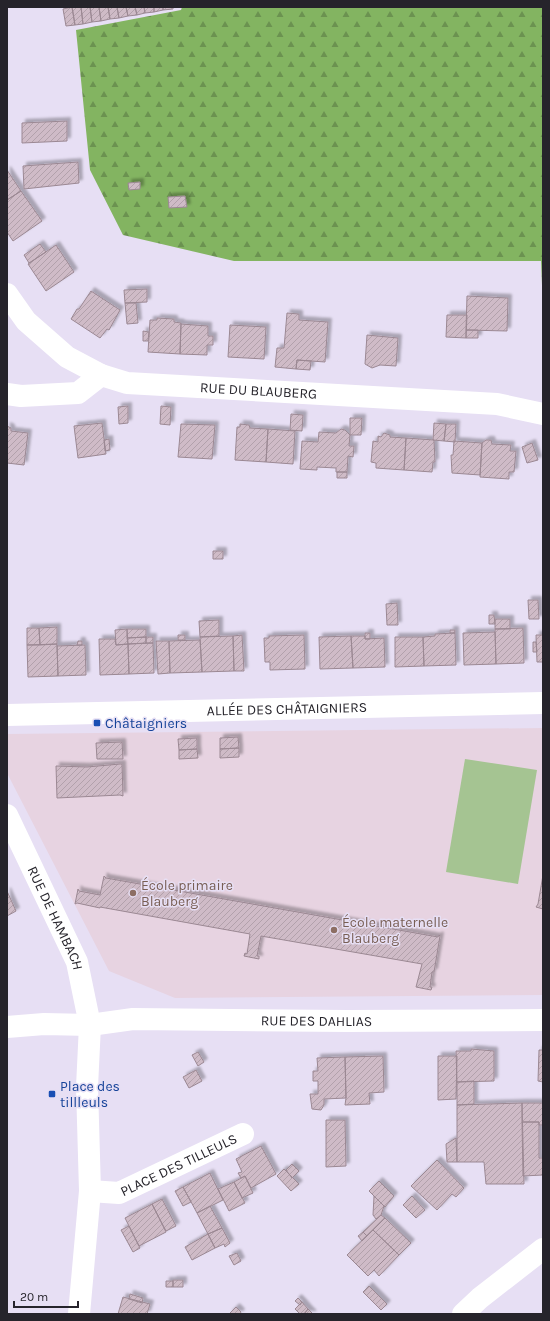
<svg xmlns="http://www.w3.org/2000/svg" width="550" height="1321" viewBox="0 0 550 1321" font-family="Karla,sans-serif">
<defs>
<pattern id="forest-firs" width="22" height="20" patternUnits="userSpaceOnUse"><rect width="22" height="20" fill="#83b461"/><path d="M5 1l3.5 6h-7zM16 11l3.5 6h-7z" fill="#6b9250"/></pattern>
<pattern id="building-hatch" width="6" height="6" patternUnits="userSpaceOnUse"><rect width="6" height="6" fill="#cfbbc7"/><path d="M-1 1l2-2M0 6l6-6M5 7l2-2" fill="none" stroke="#b2a1ab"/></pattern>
<filter id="shadow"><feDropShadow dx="3.5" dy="-3.5" stdDeviation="1" flood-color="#0004"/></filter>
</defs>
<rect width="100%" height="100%" fill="#e7dff4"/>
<path fill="#e7d3e1" d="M543 728V995L175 998 109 971 7 773V734Z"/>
<path fill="url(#forest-firs)" d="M182 7H543V310L541 261H234L123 235 90 170 76 30 181 10Z"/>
<path fill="#a5c492" d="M465 759 537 770 518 884 446 872Z"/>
<path fill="url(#building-hatch)" stroke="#9b8893" filter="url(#shadow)" d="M72 7H81L83 24 75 25Z
M72 7 75 25 66 26 63 9Z
M81 7H90L92 22 83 24Z
M90 7H99L101 21 92 22Z
M99 7H108L110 19 101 21Z
M108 7H117L119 18 110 19Z
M117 7H126L128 16 119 18Z
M126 7H135L137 15 128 16Z
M135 7H144L145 13 137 15Z
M144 7H154V12L145 13Z
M154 7H163V10L154 12Z
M163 7H173V9L163 10Z
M67 121V141L22 143V123Z
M78 162 79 183 24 189 23 166Z
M7 170 21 191 7 200Z
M140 182V189L129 190 128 183Z
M21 191 42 221 13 241 7 232V200Z
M185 196 187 207 169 208 168 197Z
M40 244 46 252 29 263 24 255Z
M56 245 74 272 46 291 28 264Z
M147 289V302L125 303 124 290Z
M91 291 120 310 109 330 107 329 100 338 71 319 77 309H79Z
M467 296 508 298 507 331 466 330Z
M125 303H136L138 323 127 324Z
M287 313 299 314V320L328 322 325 362 297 360 296 369 275 367 277 348H284Z
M447 315H467L466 338 446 337Z
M157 318 174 319V322L181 323 180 354 148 352 150 320H157Z
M181 324 208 326V336H213V345H207V355L180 354Z
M230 325 266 327 264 359 228 357Z
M466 330H478V338H466Z
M143 331 149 332 148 341H143Z
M367 335 398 338 396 366 380 365 372 368 365 364Z
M297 360 311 361 310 370 296 369Z
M128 406V423L119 424 118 407Z
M161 406 171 407 170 425 160 424Z
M291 414 303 415 302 431 290 430Z
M350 418H362L361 435H350Z
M102 423 106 454 78 458 74 426Z
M434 423 446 424 444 441 433 440Z
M181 424 215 425 212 459 178 457Z
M240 424 249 425 250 428 268 429 266 462 235 460 237 427H240Z
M446 424H456L455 442 444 441Z
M7 426 11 428V431L28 433 24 465 7 463Z
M268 429 295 431 293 464 266 462Z
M341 429 345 430 350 435 349 446H354L353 457 348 456 347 472H336V468L317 467V470L300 469 302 441 318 442 319 432 336 433Z
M384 433 390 435V437L406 438 404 470 376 468V463L371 462 373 441 378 442V436L381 437Z
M406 438 434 440 435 462H433L432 472 404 470Z
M109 439 110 450 105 451 104 440Z
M486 440H491L492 444 511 445 510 451H516L514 472H509V479L480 477 482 443Z
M454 441 482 443 480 475 452 473 451 455H453Z
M532 443 538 460 527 463 522 447Z
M337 472H347V478H337Z
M213 551H223V559H213Z
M528 600H538L539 619H529Z
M397 603 398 625H387L386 604Z
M489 615H494L495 624H489Z
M495 619H510V629H495Z
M219 620V636L200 637 199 621Z
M57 627V644L40 645 39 628Z
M27 628H39L40 645H27Z
M523 628 524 663 496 664 495 629Z
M127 629H146V637L127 638Z
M127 629 128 644 116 645 115 630Z
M450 630H455V633H450Z
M495 632 496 664 464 665 463 633Z
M365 633H370V639H365Z
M455 633 456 665 424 666 423 637 435 636V634Z
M178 635H185V640H178Z
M242 635 244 671H234L233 636Z
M304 635 305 669 270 670V662H265L264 638H269V636Z
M536 635H543V662H537Z
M233 636 234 671 202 672 200 637Z
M351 636H365V639L384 638 385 667 353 668Z
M351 636 353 668 320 669 319 637Z
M146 637H153V643H146Z
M146 637V643L128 644 127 638Z
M395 637H423L424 666 395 667Z
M99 639H115L116 645 128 644 129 674 100 675Z
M200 640 202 672 170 673 169 641Z
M78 641H82V645H77Z
M156 641H169L170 673 158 674Z
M533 642H536L537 652H533Z
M153 643 154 673 129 674 128 644Z
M57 644 58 676 28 677 27 645Z
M85 645 86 675 58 676 57 646Z
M238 737 239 748 220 749V738Z
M197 738V749L179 750 178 739Z
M122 742 123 759H97L96 743Z
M239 748V757L220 758V749Z
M197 749 198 758 179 759V750Z
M120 764H122L123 796 120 795 57 798 56 766 87 767Z
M543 875V909L536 907 538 904Z
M104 876 106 878 438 937 439 935 440 936 434 972H432L430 987H432L431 990 416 987 422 964 261 936 257 956H259V959L244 956 245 953 247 954 250 934 100 907V908L77 903 75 904 78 889 79 891 100 895Z
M7 891 16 911 7 916Z
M471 1049 494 1051V1081L457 1082 456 1051H471Z
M539 1050H543V1082L538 1081Z
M198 1052 204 1062 198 1066 192 1055Z
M383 1056 384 1092 369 1093 370 1104 345 1105 346 1098 345 1057Z
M438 1056H457L456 1099 438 1100Z
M345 1057 346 1098 324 1099V1105L321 1110 312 1109 310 1094H318V1081H313V1071H318L317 1058Z
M196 1070 202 1081 189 1088 183 1077Z
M474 1081V1104L457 1105V1082Z
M522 1103 524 1184H486L484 1162H457V1105Z
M522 1103H543V1125H539V1122H522Z
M326 1120H345L346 1166 326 1167Z
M522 1122H539V1158H543V1175L523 1176Z
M456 1138 457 1162H447L446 1144Z
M261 1146 276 1174 251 1188 245 1176 241 1178 238 1173 242 1172 236 1159Z
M437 1160 464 1188 456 1197 452 1194 437 1210 411 1186Z
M292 1164 299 1171 292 1178 286 1170Z
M284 1169 299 1184 291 1191 277 1176Z
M210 1173 223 1200 197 1213 183 1187Z
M245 1176 253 1193 242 1198 234 1182Z
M379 1181 394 1196 385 1207 369 1191Z
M234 1182 245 1203 229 1211 218 1189Z
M183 1187 191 1202 183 1206 175 1191Z
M374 1196 384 1206 381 1215 376 1219 373 1215Z
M412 1196 425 1210 416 1218 403 1205Z
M162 1199 176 1226 166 1231 152 1204Z
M152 1204 166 1232 139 1246 125 1218Z
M210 1206 222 1228 208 1234 197 1213Z
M381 1215 385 1218 367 1236 363 1232Z
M385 1218 411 1243 399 1255 373 1230Z
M129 1226 140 1248 133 1252 121 1230Z
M222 1228 230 1243 225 1247 224 1244 215 1248 208 1234Z
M373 1230 394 1250 368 1276 347 1255Z
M363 1232 367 1236 362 1241 358 1236Z
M208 1234 215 1248 192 1260 185 1247Z
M394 1250 399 1255 379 1276 374 1270Z
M237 1253 241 1261 234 1265 229 1256Z
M173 1280H183V1287H173Z
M166 1281H173V1287H166Z
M369 1286 387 1304 381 1310 363 1292Z
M130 1294 143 1298 142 1303 129 1299Z
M123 1297 150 1304 147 1314H118Z
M298 1298 302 1302 300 1305 295 1301Z
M302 1302 308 1309 304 1314H300L295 1309Z
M236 1307 241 1312 240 1314H229Z
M308 1309 313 1314H304Z"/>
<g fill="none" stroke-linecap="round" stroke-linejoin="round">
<g stroke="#fff" stroke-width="22">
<path id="s1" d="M7 294 26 321 67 357 101 375 127 383 497 404 543 414"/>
<path d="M7 394 21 396 78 393 101 375"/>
<path id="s2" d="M7 715 543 703"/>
<path id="s3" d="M7 815 77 962 90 1025 87 1087 90 1191 79 1314"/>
<path id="s4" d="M7 1027 44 1024 90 1025 133 1019 348 1021 543 1020"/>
<path id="s5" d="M90 1191 119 1193 243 1134"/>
<path d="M463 1314 480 1298 543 1249"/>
</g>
</g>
<g fill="#1a4fb4" stroke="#e7dff4" stroke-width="1.5">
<rect x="93" y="719" width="8" height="8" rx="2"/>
<rect x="48" y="1090" width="8" height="8" rx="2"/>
</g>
<g fill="#8d6e63" stroke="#e7dff4" stroke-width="1.5">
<circle cx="133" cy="893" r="4"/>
<circle cx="334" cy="930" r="4"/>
</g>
<g text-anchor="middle" stroke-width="3" stroke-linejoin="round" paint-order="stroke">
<g font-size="14" fill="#26242b" stroke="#e7dff4">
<text dy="5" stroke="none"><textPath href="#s1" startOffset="285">RUE DU BLAUBERG</textPath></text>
<text dy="5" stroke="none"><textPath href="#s2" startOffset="280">ALLÉE DES CHÂTAIGNIERS</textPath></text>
<text dy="5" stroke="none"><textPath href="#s3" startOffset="114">RUE DE HAMBACH</textPath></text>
<text dy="5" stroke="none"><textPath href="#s4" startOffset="310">RUE DES DAHLIAS</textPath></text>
<text dy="5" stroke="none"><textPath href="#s5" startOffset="95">PLACE DES TILLEULS</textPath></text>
</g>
<g font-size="14" fill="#164399" stroke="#e7dff4" text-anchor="start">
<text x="105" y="728">Châtaigniers</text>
<text x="60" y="1091">Place des<tspan x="60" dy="16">tillleuls</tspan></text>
</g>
<g font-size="14" fill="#785e54" stroke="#e7dff4" text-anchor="start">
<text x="141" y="890">École primaire<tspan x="141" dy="16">Blauberg</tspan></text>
<text x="342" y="927">École maternelle<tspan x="342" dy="16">Blauberg</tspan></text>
</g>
</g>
<rect width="550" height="1321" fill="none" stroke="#26242b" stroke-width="16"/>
<path d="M14 1301v6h64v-6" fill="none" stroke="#26242b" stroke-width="2"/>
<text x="20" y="1301" font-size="12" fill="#26242b" stroke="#e7dff4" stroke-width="3" paint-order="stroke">20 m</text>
</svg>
